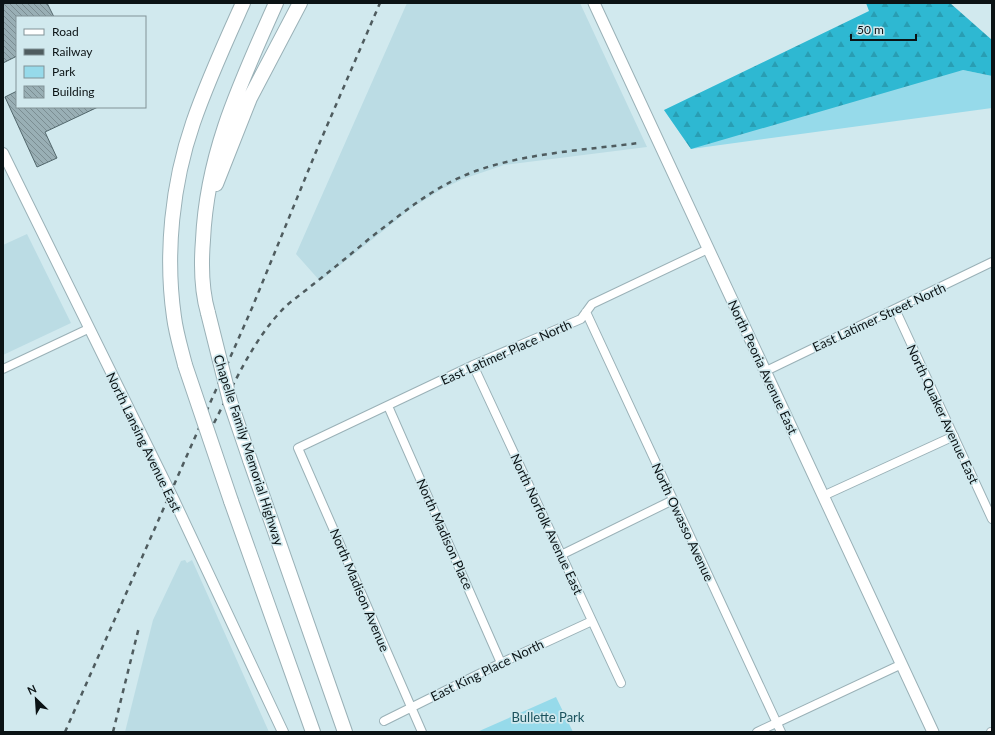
<svg xmlns="http://www.w3.org/2000/svg" width="995" height="735" viewBox="0 0 995 735" font-family="Lato,sans-serif">
<defs>
<pattern id="forest-firs" width="22" height="20" patternUnits="userSpaceOnUse"><rect width="22" height="20" fill="#2eb8d2"/><path d="M5 1l3.5 6h-7zM16 11l3.5 6h-7z" fill="#289db3"/></pattern>
<pattern id="building-back-hatch" width="6" height="6" patternUnits="userSpaceOnUse"><rect width="6" height="6" fill="#99afb5"/><path d="M-1 5l2 2M0 0l6 6M5-1l2 2" fill="none" stroke="#7b8d92"/></pattern>
</defs>
<rect width="100%" height="100%" fill="#d1e9ee"/>
<path fill="#bbdce4" d="M407 3H580L647 147 504 165 463 179 442 189 413 207 320 281 296 254Z
M27 234 71 323 3 355V245Z
M185 560 187 563 192 560 269 732H125L153 620 181 561Z"/>
<path fill="#96daea" d="M963 70 992 76V108L691 149 664 110Z
M556 697 573 732H477Z"/>
<path fill="url(#forest-firs)" d="M866 3H950L992 40V76L963 70 691 149 664 110 869 11Z"/>
<path fill="url(#building-back-hatch)" stroke="#52676c" d="M3 3H47L54 17H17V56L3 63Z
M17 91V107H98L45 132 57 158 37 167 5 97Z"/>
<g fill="none" stroke-linecap="round" stroke-linejoin="round">
<defs>
<path id="minor" d="M895 309 992 519
M586 312 781 732
M473 365 621 683
M3 369 88 329
M766 371 992 262
M388 406 501 663
M823 496 954 436
M561 555 673 500
M384 721 501 663 592 621
M422 732 298 448 473 365 581 319 592 304 708 249
M757 732 902 664
M991 732H992"/>
<path id="tertiary" d="M3 153 174 500 283 732"/>
<path id="secondary" d="M594 3 933 732"/>
<path id="motorway" d="M216 184 250 98 300 3
M208 313C201 289 201 265 203 240 207 152 241 82 276 3
M185 365C181 349 176 333 174 317 165 254 172 184 193 123 207 82 225 43 243 3
M250 460 345 732
M231 501 313 732"/>
</defs>
<use href="#minor" stroke="#9ab1b7" stroke-width="10"/>
<use href="#tertiary" stroke="#9ab1b7" stroke-width="12"/>
<use href="#secondary" stroke="#9ab1b7" stroke-width="13"/>
<use href="#motorway" stroke="#9ab1b7" stroke-width="16"/>
<use href="#minor" stroke="#fff" stroke-width="8"/>
<use href="#tertiary" stroke="#fff" stroke-width="10"/>
<use href="#secondary" stroke="#fff" stroke-width="11"/>
<use href="#motorway" stroke="#fff" stroke-width="14"/>
<path stroke="#4f5c5f" stroke-width="2.5" stroke-dasharray="5 5" stroke-linecap="butt" d="M214 423C235 382 254 337 287 305 315 283 343 261 370 238 399 216 427 192 461 177 511 154 585 150 639 143
M65 732 252 308 320 142 380 3
M113 732 139 627"/>
<defs>
<path id="motorway-bridge" d="M208 313 230 401 250 460
M185 365 231 501"/>
</defs>
<use href="#motorway-bridge" stroke="#9ab1b7" stroke-width="16" stroke-linecap="butt"/>
<use href="#motorway-bridge" stroke="#fff" stroke-width="14"/>
</g>
<g text-anchor="middle" stroke-width="3.5" stroke-linejoin="round" paint-order="stroke">
<g font-size="13" fill="#0b1315" stroke="#d1e9ee">
<text transform="translate(879 317) rotate(-25)" y="5">East Latimer Street North</text>
<text transform="translate(506 352) rotate(-24)" y="5">East Latimer Place North</text>
<text transform="translate(763 367) rotate(65)" y="5">North Peoria Avenue East</text>
<text transform="translate(943 414) rotate(65)" y="5">North Quaker Avenue East</text>
<text transform="translate(144 442) rotate(64)" y="5">North Lansing Avenue East</text>
<text transform="translate(249 450) rotate(72)" y="5">Chapelle Family Memorial Highway</text>
<text transform="translate(683 522) rotate(65)" y="5">North Owasso Avenue</text>
<text transform="translate(547 524) rotate(65)" y="5">North Norfolk Avenue East</text>
<text transform="translate(445 534) rotate(66)" y="5">North Madison Place</text>
<text transform="translate(360 590) rotate(67)" y="5">North Madison Avenue</text>
<text transform="translate(487 670) rotate(-26)" y="5">East King Place North</text>
</g>
<g font-size="13" fill="#1b525d" stroke="#d1e9ee">
<text x="548" y="722">Bullette Park</text>
</g>
</g>
<rect width="995" height="735" fill="none" stroke="#0b1315" stroke-width="8"/>
<rect x="16" y="16" width="130" height="92" fill="#d1e9ee" stroke="#829397"/>
<rect x="24" y="29" width="20" height="6" fill="#ffffff" stroke="#829397"/>
<text x="52" y="36" font-size="12" fill="#0b1315">Road</text>
<rect x="24" y="49" width="20" height="6" fill="#4f5c5f" stroke="#829397"/>
<text x="52" y="56" font-size="12" fill="#0b1315">Railway</text>
<rect x="24" y="66" width="20" height="12" fill="#96daea" stroke="#829397"/>
<text x="52" y="76" font-size="12" fill="#0b1315">Park</text>
<rect x="24" y="86" width="20" height="12" fill="url(#building-back-hatch)" stroke="#829397"/>
<text x="52" y="96" font-size="12" fill="#0b1315">Building</text>
<g transform="translate(36 699) rotate(335)" stroke="#d1e9ee" stroke-width="3" paint-order="stroke">
<path d="M0-3L7 15L0 10L-7 15Z" fill="#0b1315"/>
<text y="-6" font-size="11" font-weight="bold" text-anchor="middle" fill="#0b1315">N</text>
</g>
<path d="M851 34v6h65v-6" fill="none" stroke="#0b1315" stroke-width="2"/>
<text x="857" y="34" font-size="12" fill="#0b1315" stroke="#d1e9ee" stroke-width="3" paint-order="stroke">50 m</text>
</svg>
